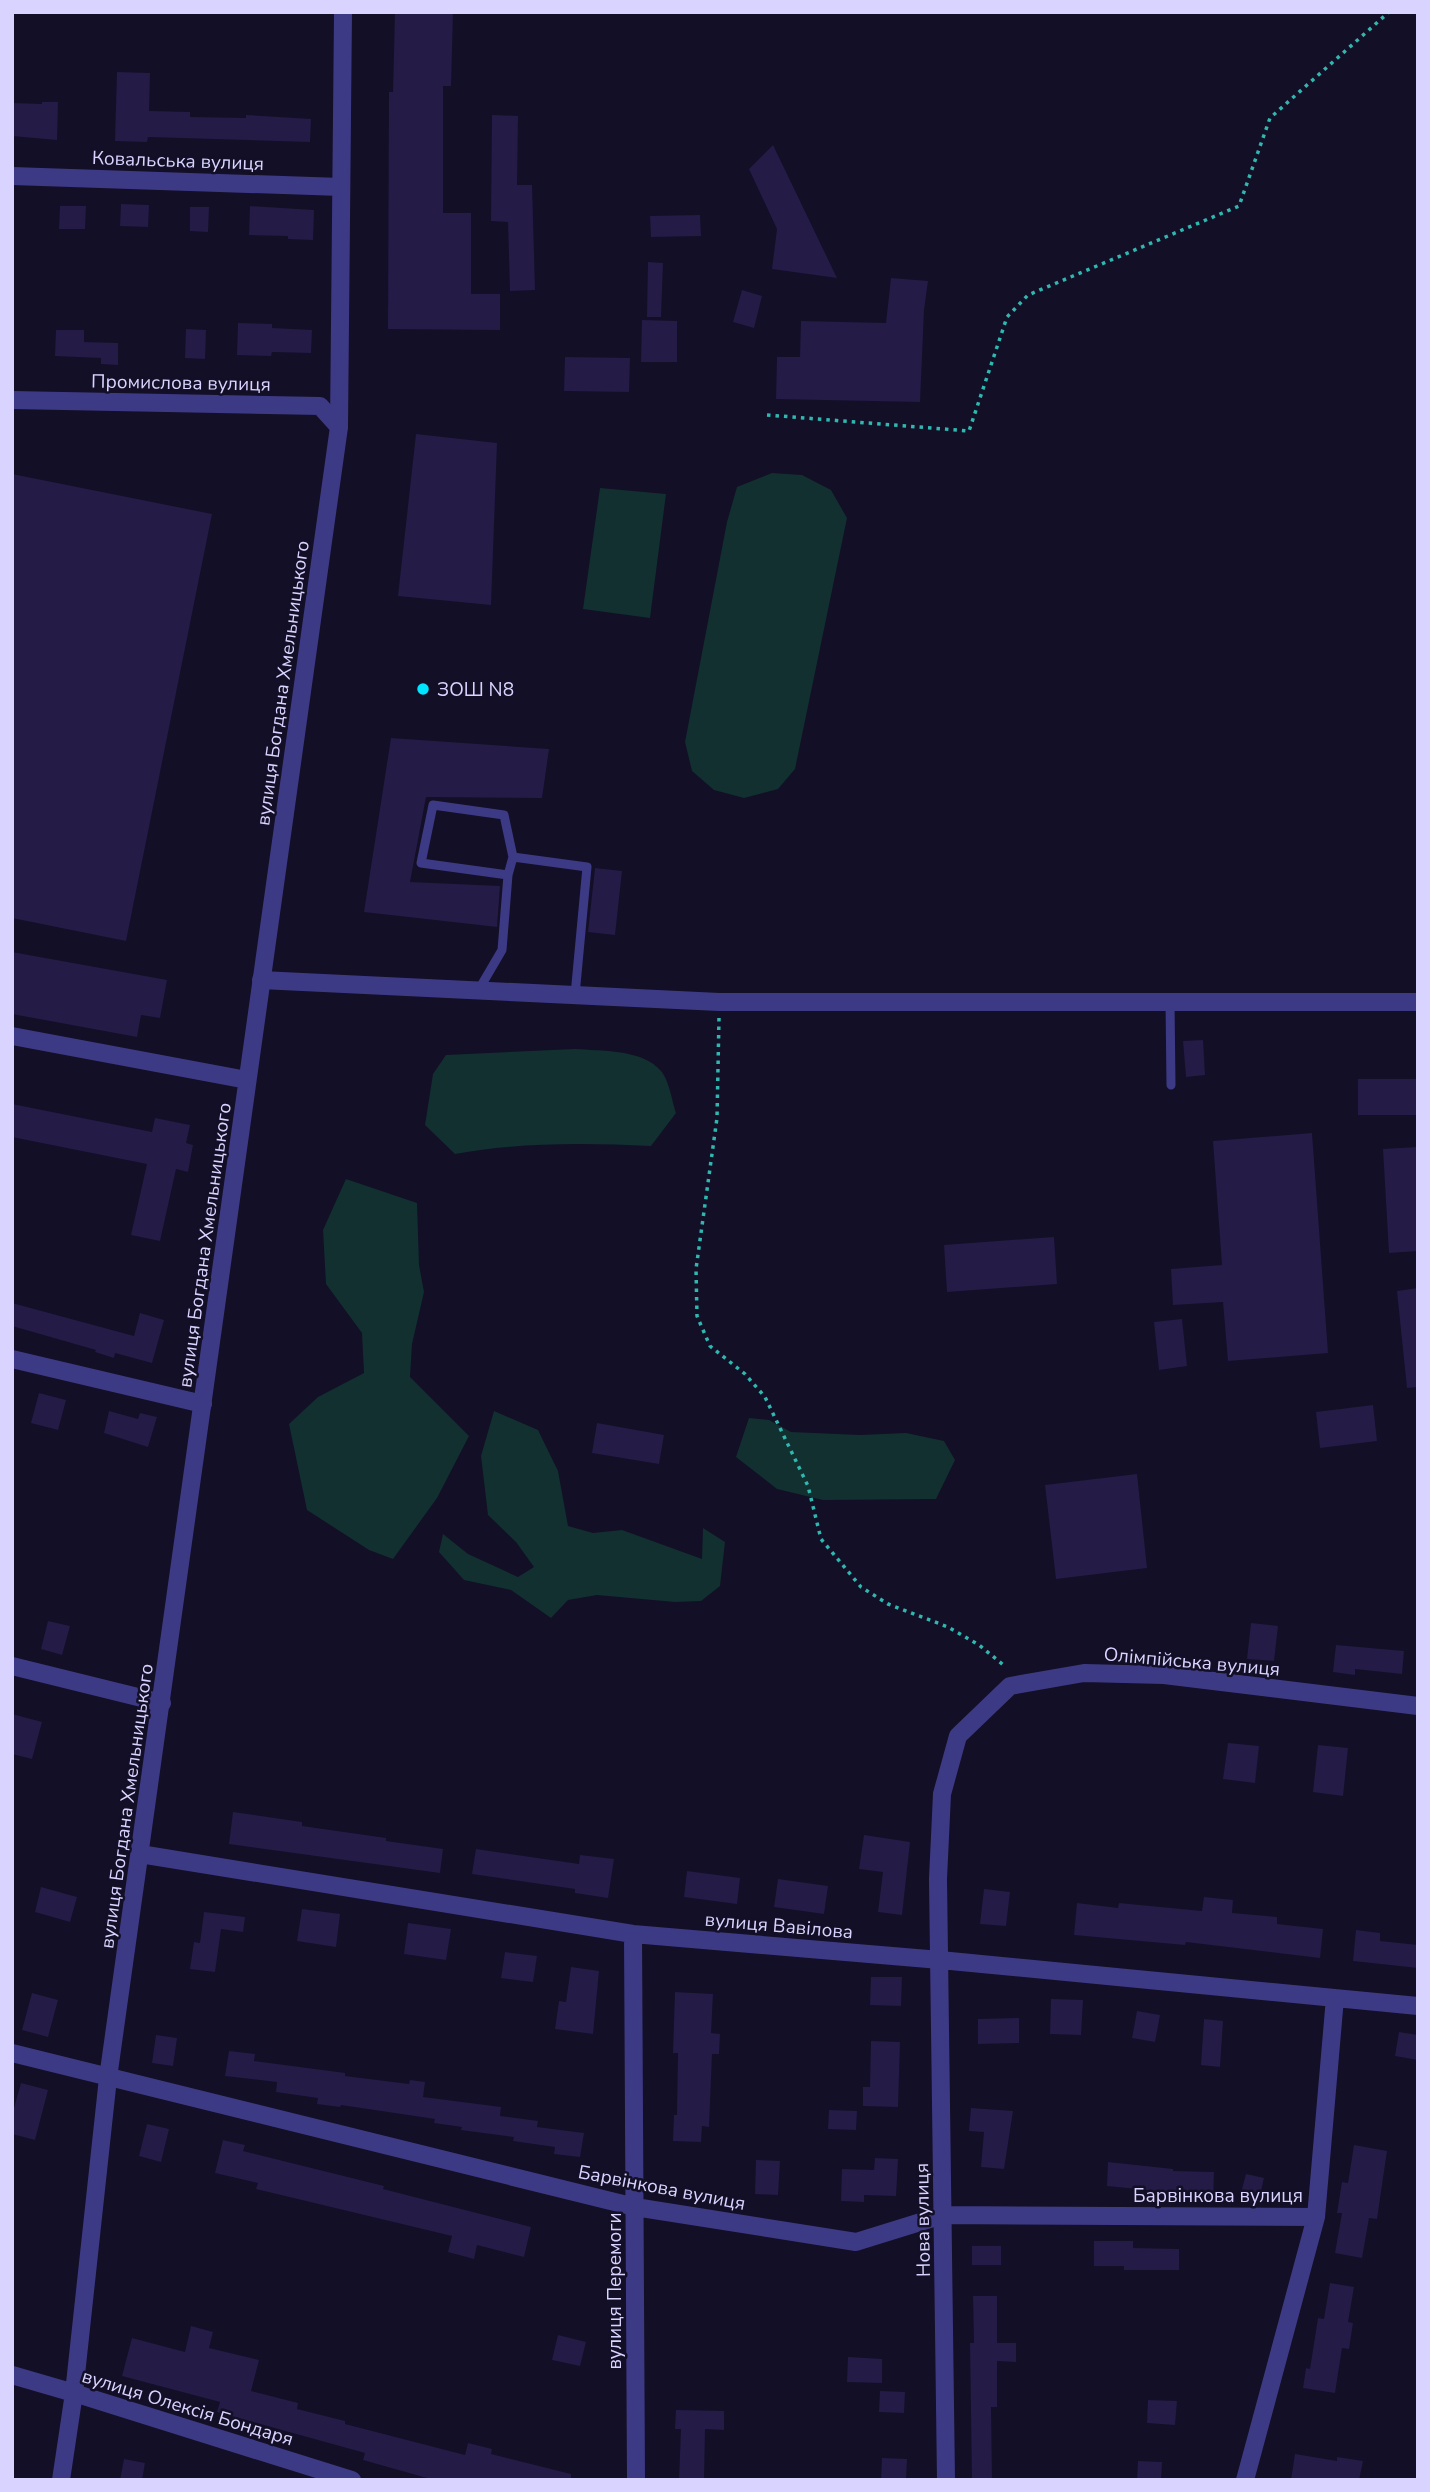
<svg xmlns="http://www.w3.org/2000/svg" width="1430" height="2492" viewBox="0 0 1430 2492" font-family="'Nunito Sans',sans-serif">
<rect width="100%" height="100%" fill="#130f26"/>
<path fill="#12302f" d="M772 473 802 475 831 490 847 518 795 769 778 789 744 798 714 790 692 771 685 742 727 522 737 487Z
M600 488 666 494 650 618 583 609Z
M575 1049C600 1051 643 1049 661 1071 669 1080 672 1101 676 1113L651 1146C586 1143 520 1142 455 1154L425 1125 433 1074 446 1055Z
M346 1179 417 1203 419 1265 424 1292 412 1344 410 1377 469 1436 437 1498 393 1559 369 1550 307 1510 289 1424 318 1397 364 1373 362 1333 326 1284 323 1230Z
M494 1411 538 1430 558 1471 568 1526 593 1533 622 1530 702 1559 703 1528 725 1542 720 1586 701 1601 675 1602 597 1595 568 1600 551 1618 511 1590 464 1580 439 1552 443 1534 468 1554 518 1577 534 1567 516 1542 488 1515 481 1456Z
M749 1418 769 1420 791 1432 860 1435 906 1433 944 1441 955 1460 936 1499 823 1500 777 1489 736 1457Z"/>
<path fill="#241b47" d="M395 12H453L451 86H443V213H471V294H500V330L388 329 389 92H393Z
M117 72 150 73 149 111 190 112V117L246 118V115L311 119 310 142 148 137 147 142 115 141Z
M42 102H58L57 140 12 136V103L42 104Z
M492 115 518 116 517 185H532L535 290 510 291 508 222 491 221Z
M773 145 837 278 772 269 777 229 749 169Z
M121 204 149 205 148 227 120 226Z
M60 206H86L85 229H59Z
M250 206 314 210 313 240 288 239V236L249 235Z
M190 207H209L208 232 190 231Z
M700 215 701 236 651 237 650 216Z
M648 262 663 263 661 317H647Z
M891 278 928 281 924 310 920 402 776 399 777 357H800L801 321 886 323Z
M742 290 762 296 754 328 733 322Z
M642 320 677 321V362H641Z
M238 323 272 324V328L312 330 311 353 272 352 271 356 237 355Z
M186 329 206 330 205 359 185 358Z
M56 330H84V342L118 343V365L101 364V358L55 356Z
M565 357 630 358 629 392 564 391Z
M416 434 497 443 491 605 398 596Z
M12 474 212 514 126 941 12 918Z
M391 738 549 749 542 798 426 797 410 882 500 886 497 927 364 912Z
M595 868 622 871 615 935 588 932Z
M12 952 167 980 160 1018 141 1015 137 1037 12 1014Z
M1203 1040 1205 1075 1186 1077 1183 1041Z
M1358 1079H1418V1115H1358Z
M12 1104 152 1132 155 1118 190 1125 186 1143 193 1145 188 1172 176 1169 160 1241 131 1235 147 1164 12 1137Z
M1312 1133 1328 1353 1228 1361 1223 1302 1173 1305 1171 1269 1222 1265 1213 1141Z
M1417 1147 1418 1251 1389 1253 1383 1149Z
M1054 1237 1057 1284 947 1292 944 1245Z
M1418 1288V1387L1407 1388 1397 1291Z
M12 1303 134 1336 140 1313 164 1320 152 1363 115 1353 114 1358 95 1352 96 1350 12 1326Z
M1182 1319 1187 1366 1159 1370 1154 1322Z
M39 1393 66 1400 58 1430 31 1423Z
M1373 1405 1377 1441 1320 1448 1316 1412Z
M109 1411 138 1419 140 1413 157 1417 148 1447 104 1433Z
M597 1423 664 1435 659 1464 592 1453Z
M1137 1474 1147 1568 1056 1579 1045 1485Z
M48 1621 70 1626 62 1655 41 1649Z
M1251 1623 1278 1626 1274 1661 1247 1659Z
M1336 1645 1404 1651 1402 1674 1355 1669V1675L1333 1672Z
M12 1714 42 1722 32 1759 12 1754Z
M1228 1743 1259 1746 1255 1783 1223 1779Z
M1318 1745 1348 1748 1343 1796 1313 1792Z
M233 1812 302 1822V1826L386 1838V1841L443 1849 440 1873 229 1844Z
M864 1835 910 1842 902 1915 878 1912 883 1872 859 1869Z
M476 1849 579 1864 580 1855 614 1859 608 1898 575 1893V1889L472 1874Z
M687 1871 740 1878 737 1904 684 1897Z
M778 1879 828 1886 824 1914 774 1907Z
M41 1887 77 1897 70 1922 35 1912Z
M984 1889 1010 1892 1006 1926 980 1924Z
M1204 1897 1233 1900 1232 1913 1277 1917V1924L1323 1929 1320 1958 1186 1942 1185 1945 1074 1935 1077 1903 1118 1908 1119 1903 1202 1911Z
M302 1909 340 1914 336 1947 297 1941Z
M204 1912 245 1917 243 1932 221 1929 215 1972 190 1969 194 1942 200 1943Z
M408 1923 451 1929 446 1960 404 1954Z
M1356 1930 1380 1933V1941L1418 1945V1968L1353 1961Z
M505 1952 537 1956 533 1982 501 1978Z
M571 1967 599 1971 593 2034 555 2029 559 2001 566 2002Z
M871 1977H902L901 2006 870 2005Z
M675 1992 713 1994 711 2033 720 2034 719 2054H712L709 2127 702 2126 701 2142 673 2141 674 2115H677L678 2053H673Z
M32 1993 58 2000 48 2037 22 2030Z
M1051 1999 1083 2000 1081 2035 1050 2034Z
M1137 2011 1160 2015 1155 2042 1132 2038Z
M1019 2018V2043L978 2044V2019Z
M1204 2019 1223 2021 1220 2067 1201 2065Z
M1399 2032 1418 2035V2060L1395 2056Z
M156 2035 177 2038 173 2066 152 2063Z
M871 2041 900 2042 898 2107 863 2106V2087H870Z
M229 2051 255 2054 254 2061 345 2073V2076L409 2084 410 2080 425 2082 423 2097 501 2107 500 2116 538 2121 537 2127 584 2133 580 2157 554 2154 555 2147 513 2141 514 2137 461 2130 462 2127 434 2123 435 2119 341 2105 340 2107 317 2104 318 2098 276 2092 277 2082 225 2076Z
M21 2083 48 2090 35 2140 12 2134V2115Z
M971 2108 1013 2111 1004 2169 981 2167 984 2132 969 2131Z
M829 2110 857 2111 856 2130 828 2129Z
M147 2124 169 2129 161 2162 139 2156Z
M223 2140 245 2145 243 2151 384 2186 383 2189 531 2227 524 2257 477 2245 474 2259 448 2252 452 2236 256 2189 258 2183 215 2173Z
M1354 2145 1387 2151 1377 2219 1369 2218 1362 2258 1335 2253 1342 2213H1337L1342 2182 1348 2183Z
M875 2158 898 2159 896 2196 864 2195V2202L841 2201 842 2169 874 2170Z
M756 2160 780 2161 778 2195 755 2194Z
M1108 2162 1173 2169V2171L1214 2172 1213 2202 1188 2201V2194L1107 2186Z
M1246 2174 1264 2178 1258 2204 1239 2200Z
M1094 2241H1133V2248L1179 2249V2270H1124V2266H1094Z
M972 2246H1001V2265H972Z
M1330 2283 1354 2287 1348 2322 1353 2323 1349 2349 1342 2348 1335 2393 1303 2388 1306 2368 1310 2369 1318 2318 1324 2319Z
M973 2296H997V2343H1016V2362L997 2361V2407H991L992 2480H972L970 2343H974Z
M191 2326 213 2332 209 2348 259 2360 251 2391 298 2403 297 2409 345 2421V2424L465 2455 468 2443 492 2449 491 2454 571 2474V2480H434L363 2460 365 2453 217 2412 220 2402 122 2376 132 2338 185 2352Z
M558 2335 586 2342 580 2366 552 2360Z
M848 2357 882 2359V2383L847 2382Z
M880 2391 905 2392 904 2413 879 2412Z
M1148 2400 1177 2401 1175 2425 1147 2423Z
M676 2410 724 2411V2430L705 2429 704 2480H679L681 2429H675Z
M1295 2454 1337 2461V2457L1363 2461 1359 2480H1291Z
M882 2458 907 2459 906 2480H881Z
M124 2459 145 2463 142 2480H120Z
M1138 2461 1162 2462 1161 2480H1137Z"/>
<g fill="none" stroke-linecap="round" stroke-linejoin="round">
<path stroke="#2fb8b0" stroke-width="3.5" stroke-dasharray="3.5 5" stroke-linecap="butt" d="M767 415 969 431 1007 317 1028 295 1239 206 1270 118 1389 12
M719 1018 717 1118 696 1269 697 1316 710 1346 745 1374 765 1397 808 1486 821 1539 861 1587 888 1604 948 1627 979 1645 1006 1667"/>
<path stroke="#3d3a85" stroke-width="9" d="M513 857 587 867 575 995
M478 991 502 950 508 875 421 863 433 805 504 815 513 857 508 875
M1170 1002 1171 1085"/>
<path stroke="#3d3a85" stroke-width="18" d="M12 176 341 187
M339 427 343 12
M261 980 719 1002H1418
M12 1359 203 1404
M12 1666 162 1703
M140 1854 633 1934 940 1960 1418 2006
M633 1934 636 2480
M12 2053 635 2207 856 2242 943 2215 1316 2217
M74 2393 352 2480
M946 2480 938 1879 942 1794 958 1736 1010 1686 1084 1673 1164 1675 1418 1706
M1245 2480 1316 2217 1335 1998"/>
<path stroke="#3d3a85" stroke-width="18" d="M12 400 320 406 339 427 108 2078 74 2393 61 2480
M12 1036 247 1080
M12 2375 74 2393"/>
</g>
<circle fill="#00e5ff" stroke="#130f26" stroke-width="2.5" cx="423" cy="689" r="7"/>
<g text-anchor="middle" stroke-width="5" stroke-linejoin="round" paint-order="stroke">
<g font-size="19" fill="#d9d4ff" stroke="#130f26">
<text transform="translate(178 160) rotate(2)" y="7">Ковальська вулиця</text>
<text transform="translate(181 382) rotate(1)" y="7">Промислова вулиця</text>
<text transform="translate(282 683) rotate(-82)" y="7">вулиця Богдана Хмельницького</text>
<text transform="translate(204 1245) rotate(-82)" y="7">вулиця Богдана Хмельницького</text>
<text transform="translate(1192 1661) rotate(5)" y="7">Олімпійська вулиця</text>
<text transform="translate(126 1806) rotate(-82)" y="7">вулиця Богдана Хмельницького</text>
<text transform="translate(779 1925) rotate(5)" y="7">вулиця Вавілова</text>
<text transform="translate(662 2187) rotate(11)" y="7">Барвінкова вулиця</text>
<text x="1218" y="2202">Барвінкова вулиця</text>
<text transform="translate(922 2220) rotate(-91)" y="7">Нова вулиця</text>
<text transform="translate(614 2291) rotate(-90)" y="7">вулиця Перемоги</text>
<text transform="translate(188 2407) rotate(17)" y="7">вулиця Олексія Бондаря</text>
</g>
<g font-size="19" fill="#d9d4ff" stroke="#130f26" text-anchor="start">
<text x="437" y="696">ЗОШ N8</text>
</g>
</g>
<rect width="1430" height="2492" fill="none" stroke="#d9d4ff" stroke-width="28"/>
</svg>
